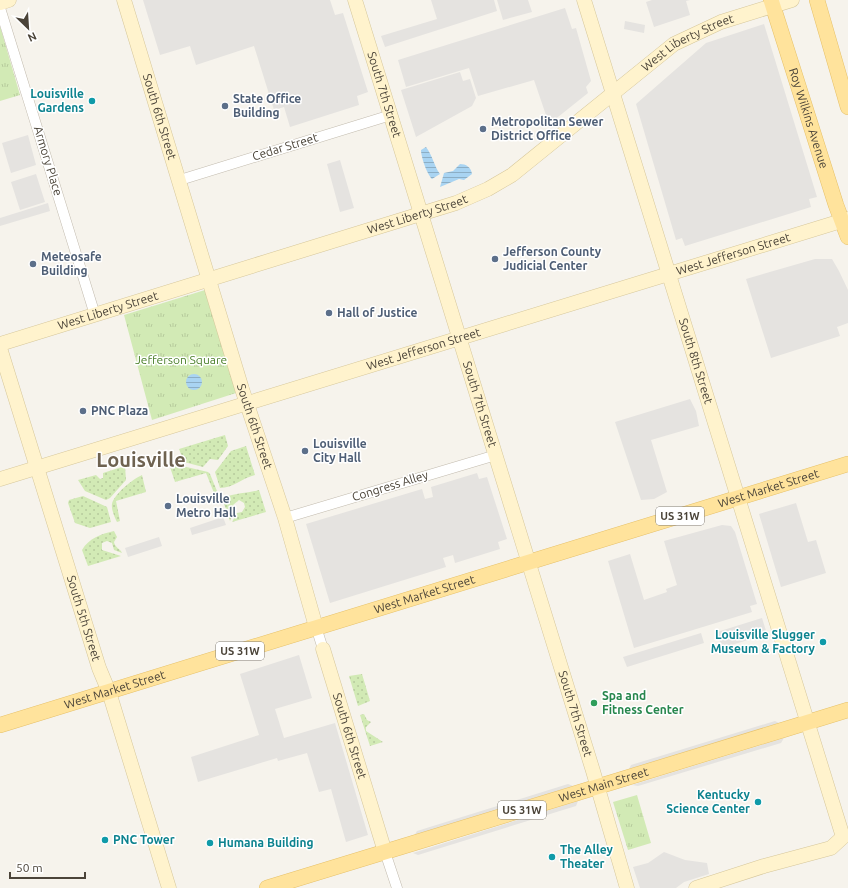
<svg xmlns="http://www.w3.org/2000/svg" width="848" height="888" viewBox="0 0 848 888" font-family="Ubuntu,sans-serif">
<defs>
<pattern id="grass-dots" width="8" height="8" patternUnits="userSpaceOnUse"><rect width="8" height="8" fill="#d2eab5"/><path d="M2 2h.1M6 6h.1" fill="none" stroke="#b6ca9c" stroke-width="1.8" stroke-linecap="round"/></pattern>
<pattern id="park-tufts" width="24" height="20" patternUnits="userSpaceOnUse"><rect width="24" height="20" fill="#d2eab5"/><path d="M3 7l-1-3M5 7V3M7 7l1-3M15 17l-1-3M17 17v-4M19 17l1-3" fill="none" stroke="#b6ca9c"/></pattern>
<pattern id="water-rules" width="6" height="5" patternUnits="userSpaceOnUse"><rect width="6" height="5" fill="#a9d4f2"/><path d="M0 2.5h6" fill="none" stroke="#8caec5"/></pattern>
</defs>
<rect width="100%" height="100%" fill="#f6f3ec"/>
<path fill="url(#grass-dots)" d="M225 435 228 446 218 460 210 459 203 467 184 462 179 449Z
M246 446 255 475C242 478 233 488 220 488L215 472 231 451Z
M178 465 208 472 210 474 217 491 214 493 206 473 175 482 170 467Z
M125 466 126 480 110 498 106 500 85 491 78 480 96 475 100 479 103 478V473Z
M142 475 146 492 116 501 120 521 117 522C115 518 111 509 112 504 114 494 133 479 142 475Z
M259 490 266 512 232 522 237 513 242 512 245 507 244 503 239 500 233 505 235 511 230 521 223 501 225 497C237 493 248 493 259 490Z
M83 496 107 507 111 522 90 528 75 523 68 503 69 500Z
M114 531 117 537 114 542C115 548 120 548 122 553L114 550 112 543 107 541 102 543V550L121 556 88 566 82 550C89 538 101 534 114 531Z
M362 674 370 701 358 706 349 676Z
M364 714 367 720 371 722 366 727V731L383 742 370 746 360 715Z"/>
<path fill="url(#park-tufts)" d="M0 26 20 95 0 101Z
M205 290 236 393 152 420 124 315Z
M637 795 651 843 628 850 613 802Z"/>
<path fill="#e5e3e0" d="M143 0H330L335 15 343 13 368 92 357 96 359 105 290 127 284 107 274 110 254 46 196 65 190 46 160 55Z
M431 0H494L497 11 385 47 381 36 437 19Z
M497 0H528L532 12 503 20Z
M652 0H690L686 1 690 15 654 27 646 2Z
M565 8 572 29 576 28 591 81 586 87 588 93 553 121 547 118 534 80 478 96 469 68 406 87 398 60Z
M625 21 645 25 644 33 624 29Z
M764 24 817 197 809 199 811 207 685 246 682 238 676 240 636 104 706 43Z
M460 72 463 81 470 79 476 98 472 106 416 137 401 90Z
M28 135 36 165 11 173 2 143Z
M340 160 354 208 340 212 327 164Z
M36 174 45 202 20 210 11 182Z
M48 203 50 211 0 226V218Z
M815 259H832L839 271 848 290V323L837 327 840 336 771 358 746 279Z
M690 399 696 411 699 426 651 440 667 492 654 499 641 500 615 422Z
M477 473 479 479 487 477 507 539 498 542 500 549 455 563 453 555 443 558 446 567 330 603 306 524 422 489 425 499 433 497 431 487Z
M796 503 808 542 816 540 826 573 781 587 759 514Z
M223 517 226 525 192 535 190 528Z
M722 525 731 526 735 532 757 604 750 606 752 612 634 648 608 561 630 554 644 600 667 592 666 589 677 585 664 541Z
M159 537 162 546 128 557 125 548Z
M762 618 767 634 722 648 717 632Z
M701 633 704 643 627 667 623 657Z
M299 655 312 698 275 709 284 738 335 723 368 835 346 842 331 789 319 792 307 753 278 761 277 758 198 782 191 757 259 735 240 674Z
M775 721 779 723 629 769 631 765Z
M784 738 781 743 638 786 632 785Z
M568 784 573 786 414 836 417 831Z
M578 801 576 806 418 855 413 853Z
M664 852 685 860 707 863 709 874 684 882 676 888H640L633 867 648 863Z"/>
<path fill="url(#water-rules)" d="M426 147C433 156 434 166 440 174L432 179C427 174 421 157 421 150Z
M460 164C466 164 471 167 472 174L464 180 459 179 440 187 444 173 453 171Z
M186 382a8 8 0 1 1 16 0a8 8 0 1 1-16 0Z"/>
<g fill="none" stroke-linecap="round" stroke-linejoin="round">
<defs>
<path id="street" d="M0 8 95 315
M180 180 391 115
M285 518 496 455
M316 627 323 649
M385 852 397 888"/>
<g id="secondary">
<path id="s1" d="M124 0 242 389 285 518 316 627"/>
<path id="s2" d="M355 0 593 771 627 888"/>
<path id="s3" d="M584 0 843 837 831 848 764 866 696 888"/>
<path d="M0 3 9 0"/>
<path id="s4" d="M0 344 456 203 488 189 512 175 674 44 721 22 792 0"/>
<path id="s5" d="M0 348 99 668 109 692 169 888"/>
<path id="s6" d="M0 479 848 219"/>
<path id="s7" d="M323 649 385 852"/>
</g>
<g id="primary">
<path id="s8" d="M771 0 836 205 848 237"/>
<path d="M817 0 848 107"/>
<path id="s9" d="M0 725 848 464"/>
<path id="s10" d="M267 888 848 710"/>
</g>
</defs>
<use href="#street" stroke="#c2bbae" stroke-width="11"/>
<use href="#secondary" stroke="#d6c79b" stroke-width="15"/>
<use href="#primary" stroke="#e6c16a" stroke-width="16"/>
<use href="#street" stroke="#fff" stroke-width="10"/>
<use href="#secondary" stroke="#fff3cd" stroke-width="14"/>
<use href="#primary" stroke="#ffe39c" stroke-width="15"/>
</g>
<g fill="#0f9aa8" stroke="#fff" stroke-width="1.5">
<circle cx="92" cy="101" r="4"/>
<circle cx="823" cy="642" r="4"/>
<circle cx="758" cy="802" r="4"/>
<circle cx="105" cy="840" r="4"/>
<circle cx="210" cy="843" r="4"/>
<circle cx="552" cy="857" r="4"/>
</g>
<g fill="#5c6f8a" stroke="#fff" stroke-width="1.5">
<circle cx="225" cy="106" r="4"/>
<circle cx="483" cy="129" r="4"/>
<circle cx="495" cy="259" r="4"/>
<circle cx="33" cy="264" r="4"/>
<circle cx="329" cy="313" r="4"/>
<circle cx="83" cy="411" r="4"/>
<circle cx="305" cy="451" r="4"/>
<circle cx="168" cy="506" r="4"/>
</g>
<circle fill="#2e9e5b" stroke="#fff" stroke-width="1.5" cx="594" cy="703" r="4"/>
<g text-anchor="middle" stroke-width="3" stroke-linejoin="round" paint-order="stroke">
<g fill="#fff" stroke="#817c74" stroke-width="1">
<rect x="656" y="507" width="48" height="18" rx="3"/>
<rect x="216" y="642" width="48" height="18" rx="3"/>
<rect x="498" y="801" width="48" height="18" rx="3"/>
</g>
<g font-size="11" font-weight="bold" fill="#4b4439">
<text x="680" y="520">US 31W</text>
<text x="240" y="655">US 31W</text>
<text x="522" y="814">US 31W</text>
</g>
<g font-size="12" fill="#4b4439" stroke="#fff">
<text dy="4" stroke="none"><textPath href="#s4" startOffset="761">West Liberty Street</textPath></text>
<text dy="4" stroke="none"><textPath href="#s2" startOffset="99">South 7th Street</textPath></text>
<text dy="4" stroke="none"><textPath href="#s1" startOffset="122">South 6th Street</textPath></text>
<text dy="4" stroke="none"><textPath href="#s8" startOffset="124">Roy Wilkins Avenue</textPath></text>
<text transform="translate(285 147) rotate(-17)" y="4">Cedar Street</text>
<text transform="translate(48 161) rotate(73)" y="4">Armory Place</text>
<text dy="4" stroke="none"><textPath href="#s4" startOffset="437">West Liberty Street</textPath></text>
<text dy="4" stroke="none"><textPath href="#s6" startOffset="767">West Jefferson Street</textPath></text>
<text dy="4" stroke="none"><textPath href="#s4" startOffset="113">West Liberty Street</textPath></text>
<text dy="4" stroke="none"><textPath href="#s6" startOffset="443">West Jefferson Street</textPath></text>
<text dy="4" stroke="none"><textPath href="#s3" startOffset="378">South 8th Street</textPath></text>
<text dy="4" stroke="none"><textPath href="#s2" startOffset="423">South 7th Street</textPath></text>
<text dy="4" stroke="none"><textPath href="#s1" startOffset="446">South 6th Street</textPath></text>
<text transform="translate(390 486) rotate(-17)" y="4">Congress Alley</text>
<text dy="4" stroke="none"><textPath href="#s9" startOffset="804">West Market Street</textPath></text>
<text dy="4" stroke="none"><textPath href="#s9" startOffset="444">West Market Street</textPath></text>
<text dy="4" stroke="none"><textPath href="#s5" startOffset="283">South 5th Street</textPath></text>
<text dy="4" stroke="none"><textPath href="#s9" startOffset="120">West Market Street</textPath></text>
<text dy="4" stroke="none"><textPath href="#s2" startOffset="747">South 7th Street</textPath></text>
<text dy="4" stroke="none"><textPath href="#s7" startOffset="91">South 6th Street</textPath></text>
<text dy="4" stroke="none"><textPath href="#s10" startOffset="352">West Main Street</textPath></text>
</g>
<g font-size="12" font-weight="bold" fill="#0d838f" stroke="#fff" text-anchor="end">
<text x="84" y="98">Louisville<tspan x="84" dy="14">Gardens</tspan></text>
<text x="815" y="639">Louisville Slugger<tspan x="815" dy="14">Museum &amp; Factory</tspan></text>
<text x="750" y="799">Kentucky<tspan x="750" dy="14">Science Center</tspan></text>
<text x="113" y="844" text-anchor="start">PNC Tower</text>
<text x="218" y="847" text-anchor="start">Humana Building</text>
<text x="560" y="854" text-anchor="start">The Alley<tspan x="560" dy="14">Theater</tspan></text>
</g>
<g font-size="12" font-weight="bold" fill="#4e5e75" stroke="#fff" text-anchor="start">
<text x="233" y="103">State Office<tspan x="233" dy="14">Building</tspan></text>
<text x="491" y="126">Metropolitan Sewer<tspan x="491" dy="14">District Office</tspan></text>
<text x="503" y="256">Jefferson County<tspan x="503" dy="14">Judicial Center</tspan></text>
<text x="41" y="261">Meteosafe<tspan x="41" dy="14">Building</tspan></text>
<text x="337" y="317">Hall of Justice</text>
<text x="91" y="415">PNC Plaza</text>
<text x="313" y="448">Louisville<tspan x="313" dy="14">City Hall</tspan></text>
<text x="176" y="503">Louisville<tspan x="176" dy="14">Metro Hall</tspan></text>
</g>
<g font-size="12" fill="#4a7f2a" stroke="#fff">
<text x="181" y="364">Jefferson Square</text>
</g>
<g font-size="12" font-weight="bold" fill="#27864d" stroke="#fff" text-anchor="start">
<text x="602" y="700">Spa and<tspan x="602" dy="14">Fitness Center</tspan></text>
</g>
<g font-size="20" font-weight="bold" fill="#6e6250" stroke="#fff">
<text x="141" y="467">Louisville</text>
</g>
</g>
<g transform="translate(28 28) rotate(155)" stroke="#ffffff" stroke-width="3" paint-order="stroke">
<path d="M0-3L7 15L0 10L-7 15Z" fill="#4b4439"/>
<text y="-6" font-size="11" font-weight="bold" text-anchor="middle" fill="#4b4439">N</text>
</g>
<path d="M10 872v6h75v-6" fill="none" stroke="#4b4439" stroke-width="2"/>
<text x="16" y="872" font-size="12" fill="#4b4439" stroke="#ffffff" stroke-width="3" paint-order="stroke">50 m</text>
</svg>
